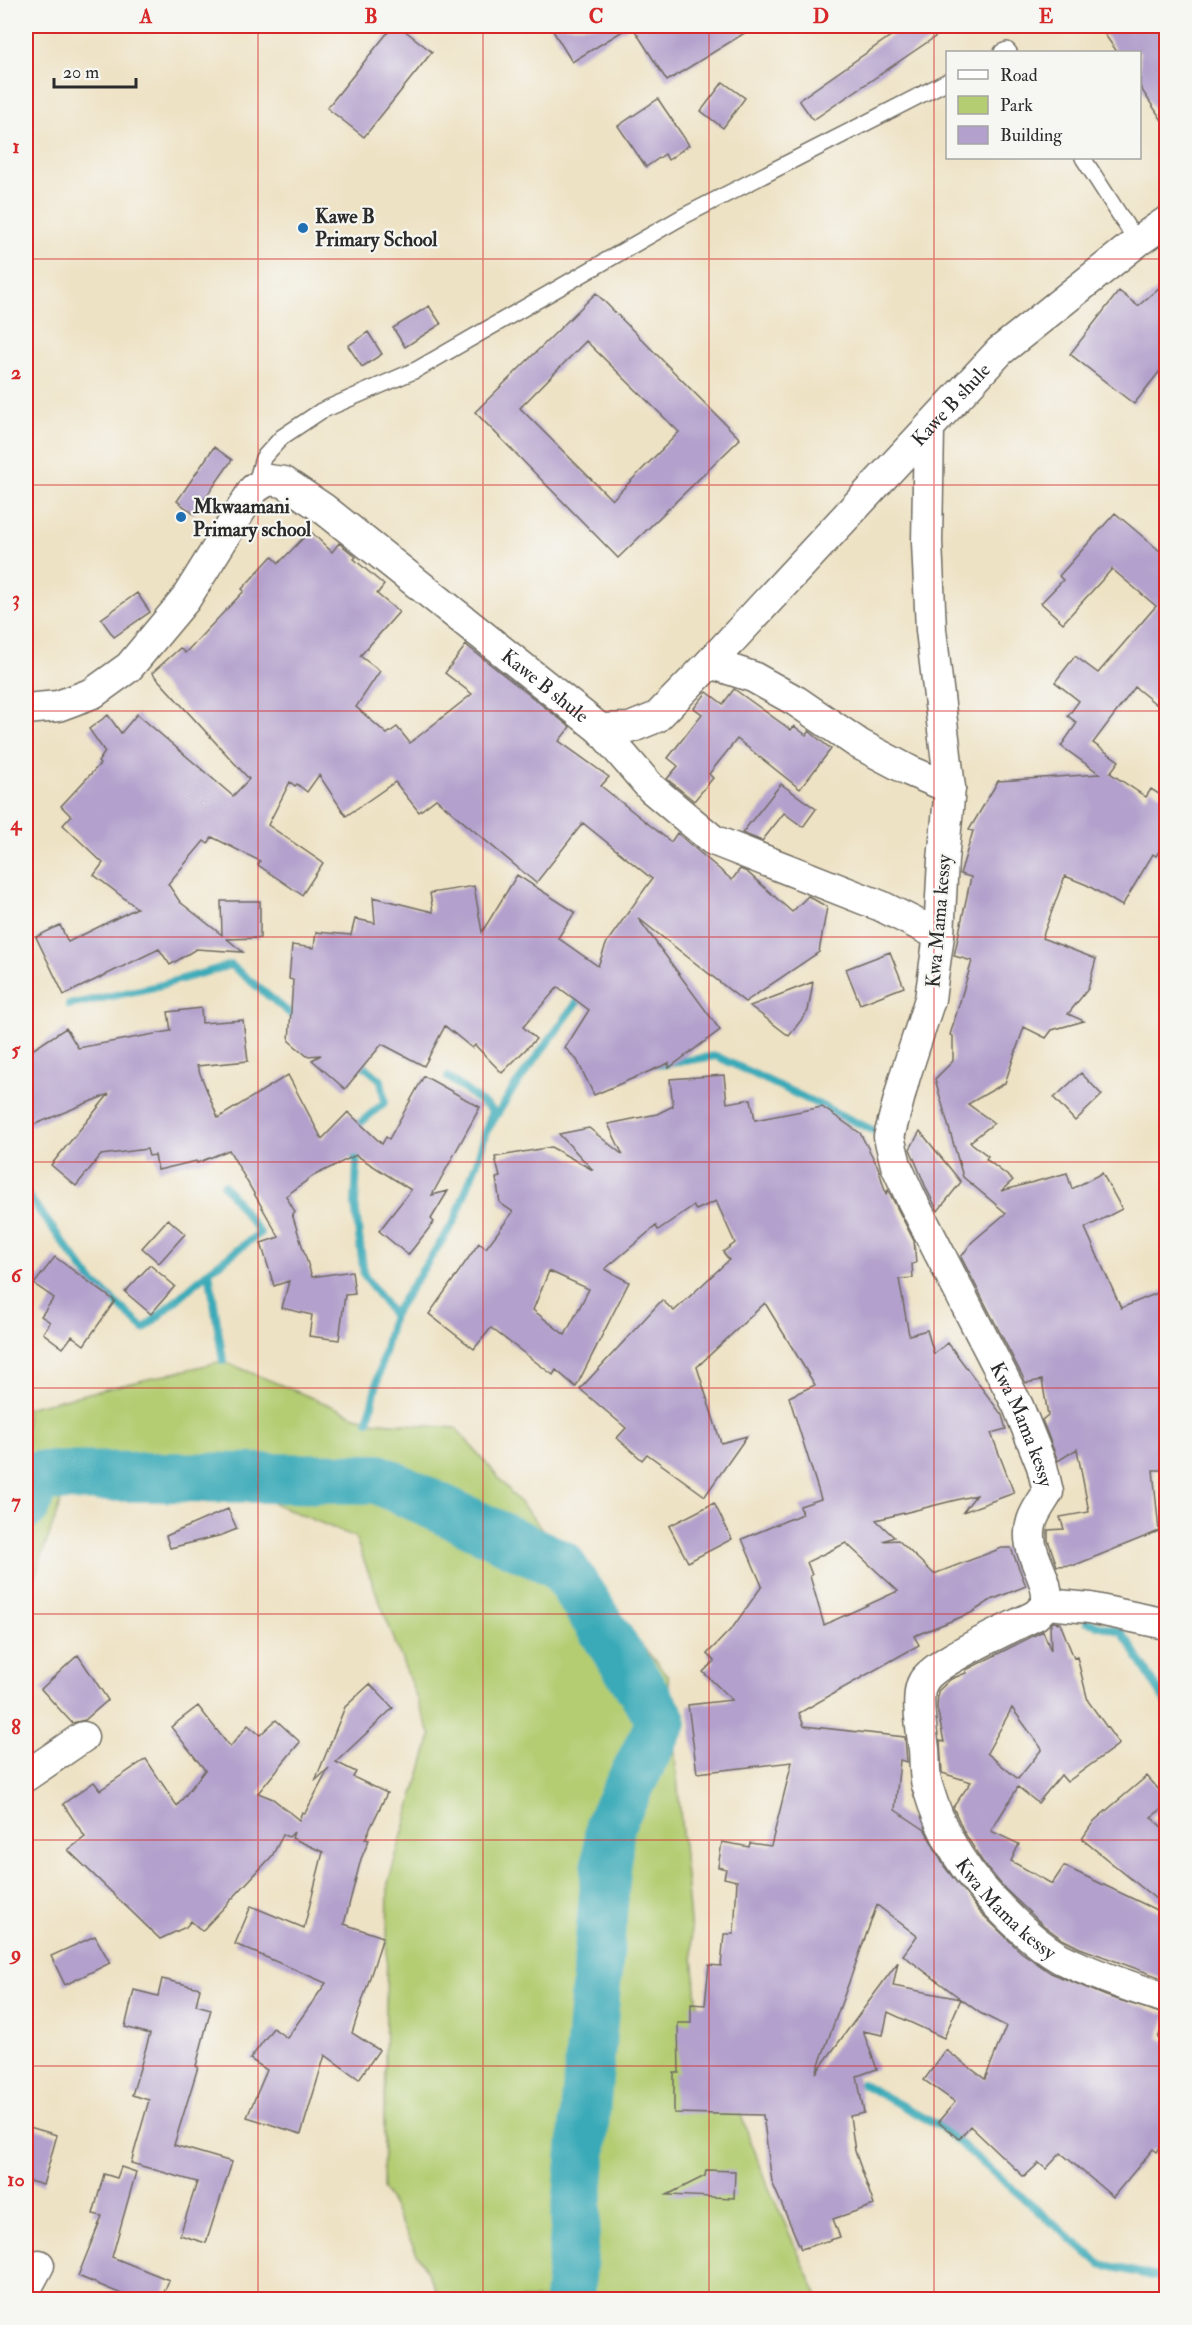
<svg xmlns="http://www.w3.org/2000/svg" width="1192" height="2325" viewBox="0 0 1192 2325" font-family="'IM FELL Double Pica',serif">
<rect width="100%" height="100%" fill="#f6f6f2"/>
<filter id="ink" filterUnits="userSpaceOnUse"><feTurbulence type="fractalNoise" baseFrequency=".0167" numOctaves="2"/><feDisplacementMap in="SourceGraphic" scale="12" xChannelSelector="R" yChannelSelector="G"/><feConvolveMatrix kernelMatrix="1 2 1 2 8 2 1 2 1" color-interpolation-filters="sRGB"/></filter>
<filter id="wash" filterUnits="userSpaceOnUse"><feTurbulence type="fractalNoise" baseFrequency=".008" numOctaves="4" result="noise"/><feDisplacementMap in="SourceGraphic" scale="24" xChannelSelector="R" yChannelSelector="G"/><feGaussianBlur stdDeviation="1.35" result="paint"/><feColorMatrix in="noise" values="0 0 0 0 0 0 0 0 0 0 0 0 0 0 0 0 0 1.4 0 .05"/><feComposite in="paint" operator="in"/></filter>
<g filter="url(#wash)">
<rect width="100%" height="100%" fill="#eee2c4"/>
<path fill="#b4cd73" stroke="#707c4f" stroke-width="1.5" d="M223 1361 368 1421 456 1428 668 1676 697 2000 768 2186 819 2299H441L383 2188 388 1883 431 1736 355 1537 217 1480 62 1498 26 1601V1408Z"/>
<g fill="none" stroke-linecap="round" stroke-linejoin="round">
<path stroke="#3aaab8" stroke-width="8" d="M69 1005 154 987 231 965 299 1021
M658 1063V1065L716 1056 883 1135
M353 1129 385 1102 381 1080 357 1060
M483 1137 513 1089 584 993
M352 1145 357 1164 355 1204 364 1275 393 1315 368 1421
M26 1193 92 1281 144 1329 209 1271
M393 1315 454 1222 477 1162 492 1110 448 1077
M223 1361 209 1271 260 1233 224 1185
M1087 1622 1122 1632 1166 1702
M1166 1815 1162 1824 1166 1827
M862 2084 941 2127 1100 2264 1166 2279"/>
<path stroke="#3aaab8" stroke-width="50" d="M26 1505 36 1476 378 1479 561 1565 662 1721 610 1824 569 2300"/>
</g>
<g id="blocks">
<path fill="#b3a0cc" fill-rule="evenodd" d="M393 26H399L432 52 364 137 327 108Z
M550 26H631L572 62Z
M632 26H756L667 81Z
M905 26H951L813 120 799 100Z
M1099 26H1158L1167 38V128L1140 87V52H1117Z
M723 82 745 98 723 128 701 111Z
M658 99 689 145 668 160 665 154 646 167 618 126Z
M1167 281V362L1134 404 1070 354 1119 291 1138 306Z
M596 293 740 439 618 558 475 412ZM586 341 679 432 612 500 520 408Z
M429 306 441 324 405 347 393 328Z
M368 332 382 354 362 367 348 346Z
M214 447 232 460 194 514 177 501Z
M1115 513 1167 557V692L1157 705 1135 687 1093 743 1119 761 1110 773 1146 797 1151 789 1167 799V839L1156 856 1153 854 1122 906 1087 885 1065 876 1042 938 1096 959 1088 989 1068 1014 1084 1021 1052 1030 1046 1038 1024 1027 1005 1083 968 1104 994 1123 970 1142 988 1156 986 1159 1013 1180 1001 1191 1067 1173 1072 1189 1102 1173 1122 1209 1085 1228 1121 1308 1167 1289V1470H1153L1159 1531 1075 1565 1057 1566 1048 1540V1530L1064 1529 1060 1517 1089 1512 1077 1449 1058 1461 1042 1420 1048 1415 1042 1380 1026 1383 961 1257 972 1242 1006 1213 963 1177 935 1079 953 1061V1036L950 1035 972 961 954 956 971 877 960 874 973 831 969 830 998 781 1100 774 1061 746 1077 723 1068 716 1079 701 1055 682 1075 656 1098 673 1156 606 1112 569 1063 623 1041 603 1063 580 1059 576Z
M310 531 332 552 339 543 356 557 354 559 384 585 377 594 399 612 360 656 380 671 356 707 387 734 397 727 410 743 472 694 445 673 466 645 570 727 559 741 609 777 601 786 671 842 677 833 732 880 740 869 747 872 792 912 808 896 827 907 819 952 745 1002 638 918 720 1030 669 1068V1063L594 1095 577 1060 565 1048 589 1010 558 987 523 1027 536 1039 502 1073 475 1045 472 1048 445 1026 424 1066 382 1044 345 1089 312 1060 321 1055 307 1056 289 1041 293 980 289 979 292 945 314 948 316 932 351 935 355 919 375 923 373 897 433 912 430 893 474 886 482 932 517 875 575 912 558 938 598 966 607 942 652 879 583 823 536 883 436 799 419 812 395 782 346 816 319 775 307 792 297 784 295 786 290 782 268 825 323 863 302 895 258 865 260 861 212 837 208 844 204 841 168 884 180 902 222 935 221 901H260V938L227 939 243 952 196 949 170 965 159 949 64 995 36 937 60 925 68 942 137 908 94 875 103 863 63 825 71 816 61 806 100 764 98 762 105 752 89 729 108 715 121 733 137 714 233 796 249 779 152 673 180 648 185 653 244 591 242 589 272 556 279 563Z
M137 593 150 612 114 637 101 619Z
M734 689 791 730 794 726 806 735 809 731 831 749 800 789 737 739 709 774 713 778 694 801 667 779 678 766 668 758 702 714 694 708 707 692 723 704Z
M781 784 816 809 803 827 784 813 762 841 742 833Z
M890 952 904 987 860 1004 846 969Z
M813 982 808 1011 789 1036 750 1006Z
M201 1008 202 1023 243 1020 248 1061 197 1066 218 1118 288 1075 322 1139 348 1112 382 1144 386 1137 389 1139 424 1076 480 1107 432 1195 448 1191 431 1219 434 1222 408 1255 379 1231 411 1190 356 1155 313 1176 286 1196 295 1212 292 1214 312 1277 352 1271 355 1294 345 1295 339 1340 309 1336 312 1315 282 1308 289 1281 274 1286 261 1243 279 1237 229 1150 197 1163 196 1161 158 1170 155 1155 149 1156 147 1149 101 1155 76 1186 51 1165 109 1094 26 1128V1054L66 1028 78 1048 171 1031 168 1012Z
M1081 1073 1102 1095 1075 1121 1054 1098Z
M724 1075 727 1103 751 1099 755 1120 822 1107 860 1133 878 1167 886 1194 888 1190 914 1241 916 1263 912 1264 913 1278 899 1279 909 1335 927 1330 934 1354 948 1343 1002 1415 1006 1429 991 1433 1014 1493 963 1512 976 1495 876 1520 894 1537 883 1541 898 1540 934 1574 1002 1548H1011L1026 1586 991 1600 971 1613 914 1636 919 1645 799 1713 804 1726 905 1737 907 1762 900 1760 895 1810 925 1830 944 1866 980 1912 1021 1952 1051 1973 1106 1996 1167 2015 1158 2038 1167 2042V2137L1157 2152 1153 2149 1113 2197 1061 2153 1046 2169 1039 2163 1024 2177 970 2126 959 2139 938 2122 955 2102 924 2080 946 2050 985 2079 1006 2026 980 2013 961 1999 944 2038 888 2012 883 2035 863 2031 877 2069 857 2076 864 2113 850 2116 855 2151 874 2205 833 2219 840 2237 801 2249 772 2182 763 2115 674 2113V2073H679L678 2023H691V2004L705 2005 709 1965 721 1966 724 1934H734L737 1881 724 1878 726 1869 718 1867 722 1842 749 1847 750 1843 771 1846 792 1762 697 1773 688 1705 732 1700 703 1672 714 1661 707 1654 733 1627 762 1586 742 1539 802 1514 800 1506 821 1499 789 1397 815 1385 765 1303 697 1367 721 1443 747 1436 705 1496 647 1454 642 1460 617 1438 626 1428 580 1389 662 1300 674 1311 729 1260 723 1252 735 1243 716 1201 696 1210 693 1206 658 1230 656 1226 605 1269 629 1282 576 1387 556 1370 553 1375 491 1328 474 1349 429 1314 479 1243 486 1248 513 1212 500 1203 496 1178 500 1177 495 1157 551 1147 593 1170 559 1134 589 1128 623 1155 608 1124 657 1114 673 1106 670 1079ZM549 1271 589 1289 565 1335 533 1310ZM846 1543 898 1591 824 1625 810 1576 812 1575 807 1562ZM877 1905 917 1936 903 1955 961 1999 893 1986 898 1962 816 2073Z
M920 1131 961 1182 938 1211 927 1190 910 1149Z
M168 1219 185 1234 159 1263 142 1248Z
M55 1257 115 1301 84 1345 72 1336 63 1348 43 1333 50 1322 41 1316 54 1298 34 1284Z
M150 1265 175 1286 151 1314 125 1292Z
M714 1503 732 1539 688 1562 669 1526Z
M228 1509 237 1529 222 1535 170 1548 166 1536Z
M1053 1622 1060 1623 1074 1658 1077 1657 1088 1701 1119 1744 1067 1782 1061 1775 1038 1803 1018 1787 991 1831 1019 1844 1011 1861 1052 1884 1064 1866 1167 1915V1980L1080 1948 1062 1939 1043 1925 1005 1889 982 1861 964 1832 953 1807 971 1782 942 1773 940 1741 944 1742 937 1708 938 1691 951 1679 966 1673V1670L1043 1631 1051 1651 1050 1626ZM1012 1708 1042 1749 1018 1779 987 1753Z
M78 1655 108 1700 85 1720 72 1723 41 1689Z
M370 1684 393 1708 336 1762 356 1772 353 1777 387 1793 365 1839 369 1840 361 1859 344 1924 383 1937 352 2033 379 2050 359 2079 325 2055 301 2134 247 2117 267 2070 250 2059 273 2028 287 2038 326 1983 235 1944 251 1906 304 1928 323 1852 292 1838 294 1832 289 1837 283 1835 272 1856 202 1931 191 1921 186 1927 160 1939 68 1850 85 1837 63 1804 94 1782 100 1790 146 1759 177 1806 205 1770 171 1727 198 1706 230 1747 248 1725 260 1735 276 1720 300 1742 258 1793 273 1799 299 1820 302 1812 305 1813 329 1768 315 1781 345 1707Z
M1147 1776 1167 1799V1805L1151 1817 1167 1832V1908L1082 1839 1094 1821Z
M95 1936 110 1963 65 1985 51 1956Z
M162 1979 200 1988 196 2005 211 2009 196 2066 198 2067 174 2145 232 2162 206 2243 180 2235 197 2182 131 2163 149 2100 132 2095 150 2034 125 2027 134 1990 158 1996Z
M26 2126 57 2135 43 2185 26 2180Z
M121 2167 136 2172 112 2257 169 2280 161 2300H136L78 2276 102 2216 93 2214 104 2174 117 2178Z
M706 2170 735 2171 734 2198 667 2195 705 2176Z"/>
</g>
</g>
<g filter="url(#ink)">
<use href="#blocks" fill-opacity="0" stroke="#6f6b61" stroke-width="1.5"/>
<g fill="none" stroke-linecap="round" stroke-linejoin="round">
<defs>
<path id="service" d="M1002 52 1007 50 1009 52
M1083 158 1137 242
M255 486 263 458 282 437 321 411 416 370 682 217 948 81"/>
<g id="minor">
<path id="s1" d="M929 428 927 542 931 630 950 788 943 860 939 935 930 999 905 1076 889 1137 896 1165 911 1198 1018 1406 1042 1466 1048 1492C1043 1501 1035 1511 1032 1521 1022 1552 1050 1574 1047 1604L1036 1615C1013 1627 933 1662 923 1682 915 1695 922 1733 924 1749 925 1761 924 1774 927 1785 943 1840 967 1876 1007 1915 1023 1931 1041 1947 1060 1958 1094 1975 1130 1987 1166 1998"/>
<path d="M710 663 753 677 796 701 859 744 910 771 950 788"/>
<path id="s2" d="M26 709 58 706 93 693 129 667 185 600 254 489 268 480 284 482 324 509 600 729 630 728 657 717 710 663 1000 351 1137 242 1166 222"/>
<path d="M600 729 651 788 713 840 881 906 939 935"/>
<path d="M1047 1604 1090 1608 1166 1624"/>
<path d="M26 1776 83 1737"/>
<path d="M26 2289 39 2265"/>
</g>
</defs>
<use href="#service" stroke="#6f6b61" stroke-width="18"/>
<use href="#minor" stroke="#6f6b61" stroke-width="33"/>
<use href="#service" stroke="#fff" stroke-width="15"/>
<use href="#minor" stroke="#fff" stroke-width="30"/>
</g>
</g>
<path fill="none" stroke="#d62828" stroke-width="1.5" stroke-opacity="0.55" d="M258 26V2300M483 26V2300M709 26V2300M934 26V2300M26 259H1166M26 485H1166M26 711H1166M26 937H1166M26 1162H1166M26 1388H1166M26 1614H1166M26 1840H1166M26 2066H1166"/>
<g fill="#1f6fb2" stroke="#f6f6f2" stroke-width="2">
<circle cx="303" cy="228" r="6"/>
<circle cx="181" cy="517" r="6"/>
</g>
<g text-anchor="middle" stroke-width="4.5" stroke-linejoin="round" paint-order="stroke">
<g font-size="20" font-weight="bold" fill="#2b2b2b" stroke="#f6f6f2" text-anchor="start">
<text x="315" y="223">Kawe B<tspan x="315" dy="23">Primary School</tspan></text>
<text x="193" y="513">Mkwaamani<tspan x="193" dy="23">Primary school</tspan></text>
</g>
<g font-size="20" fill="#2b2b2b" stroke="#f6f6f2">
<text dy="7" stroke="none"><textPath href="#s2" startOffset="1254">Kawe B shule</textPath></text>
<text dy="7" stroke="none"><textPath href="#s2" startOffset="696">Kawe B shule</textPath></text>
<text transform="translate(938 921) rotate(-85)" y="7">Kwa Mama kessy</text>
<text dy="7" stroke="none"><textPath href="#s1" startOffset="1035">Kwa Mama kessy</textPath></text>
<text dy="7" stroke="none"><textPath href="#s1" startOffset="1628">Kwa Mama kessy</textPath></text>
</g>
</g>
<rect width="1192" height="2325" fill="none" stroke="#f6f6f2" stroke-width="66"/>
<rect x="946" y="51" width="195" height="108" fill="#f6f6f2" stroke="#a5a5a2" stroke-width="1.5"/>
<rect x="958" y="70" width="30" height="9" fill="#ffffff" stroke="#a5a5a2" stroke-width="1.5"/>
<text x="1000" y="81" font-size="18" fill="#2b2b2b">Road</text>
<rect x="958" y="96" width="30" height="18" fill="#b4cd73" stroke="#a5a5a2" stroke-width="1.5"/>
<text x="1000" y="111" font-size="18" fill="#2b2b2b">Park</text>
<rect x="958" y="126" width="30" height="18" fill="#b3a0cc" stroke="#a5a5a2" stroke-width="1.5"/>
<text x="1000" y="141" font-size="18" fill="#2b2b2b">Building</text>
<path d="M54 78v9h82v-9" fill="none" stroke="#2b2b2b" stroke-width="3"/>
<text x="63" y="78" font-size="18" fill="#2b2b2b" stroke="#f6f6f2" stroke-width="4.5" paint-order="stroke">20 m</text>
<rect x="33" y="33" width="1126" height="2259" fill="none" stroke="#d62828" stroke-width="2"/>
<g font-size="20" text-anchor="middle" font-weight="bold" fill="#d62828">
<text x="146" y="23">A</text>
<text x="371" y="23">B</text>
<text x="596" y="23">C</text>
<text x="821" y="23">D</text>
<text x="1046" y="23">E</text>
<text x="16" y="153">1</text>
<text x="16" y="379">2</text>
<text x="16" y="605">3</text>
<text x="16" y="830">4</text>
<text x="16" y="1056">5</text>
<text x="16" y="1282">6</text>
<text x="16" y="1508">7</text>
<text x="16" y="1734">8</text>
<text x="16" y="1960">9</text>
<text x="16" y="2186">10</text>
</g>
</svg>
